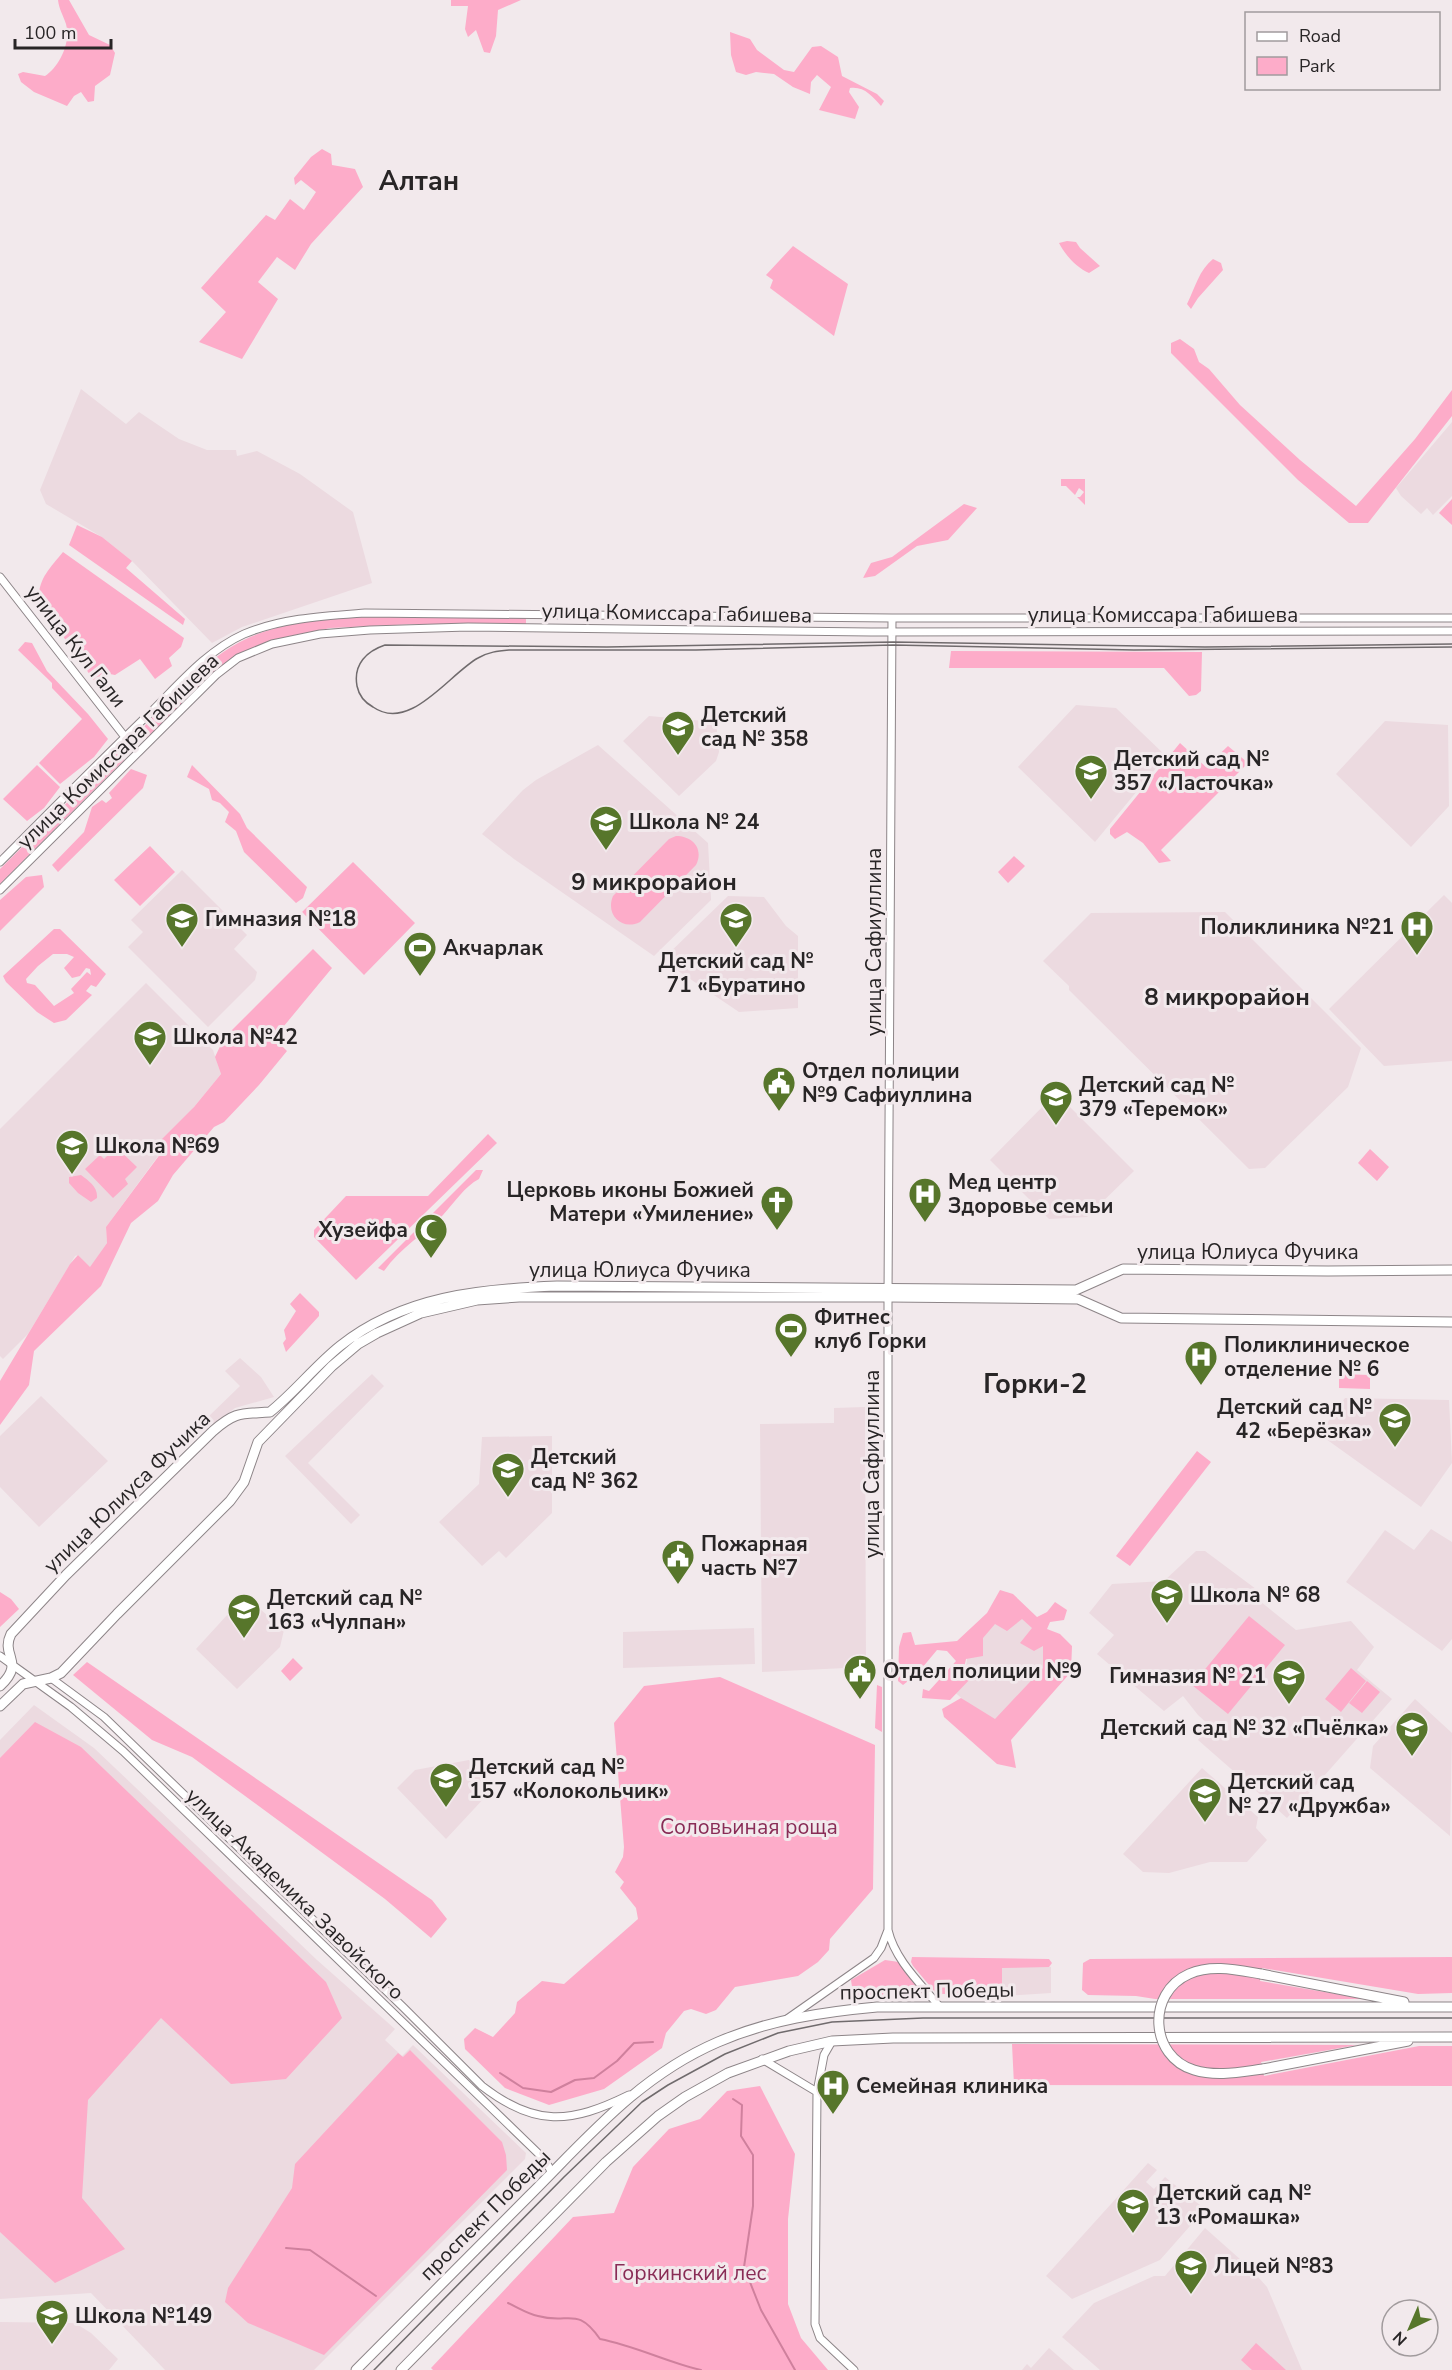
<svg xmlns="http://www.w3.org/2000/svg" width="1452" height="2370" viewBox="0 0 1452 2370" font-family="'Nunito Sans',sans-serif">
<rect width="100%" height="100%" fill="#f2e9ec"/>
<path fill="#ecdae0" d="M81 389 126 424 139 412 179 439 207 450H236L237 456 257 451 300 474 353 512 372 583 242 627 212 643 132 561 102 537 46 504 40 490Z
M1452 422V496L1433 515 1427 508 1421 514 1401 496 1396 488Z
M1076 705 1116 708 1166 756 1095 842 1018 767Z
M649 716 716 722 719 752 716 761 679 796 623 741Z
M1385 721 1448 725 1449 806 1411 847 1336 774Z
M598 745 708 843 711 900 654 956 514 859 482 834 523 790 536 780Z
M182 870 247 935 234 949 257 972 255 980 208 1027 128 947 143 932 131 920Z
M1444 895 1452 903V1061L1384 1066 1329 1009Z
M728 896 764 897 786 926 798 936V1008L739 1012 662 960Z
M1225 912 1361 1048 1348 1087 1265 1168 1249 1169 1069 990V986L1043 961 1091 913Z
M146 983 213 1050 221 1074 194 1107 106 1227 107 1243 90 1268 78 1255 75 1256 28 1334 3 1359 0 1356V1129Z
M1056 1093 1134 1171 1087 1217 1049 1219 990 1160Z
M240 1358 261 1377 274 1397 235 1408 214 1424 208 1417 240 1386 225 1371Z
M372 1374 384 1386 308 1463 360 1515 351 1524 285 1456Z
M41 1396 108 1461 39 1527 0 1487V1436Z
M1345 1398 1449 1400 1452 1463 1421 1507 1319 1434Z
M865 1407 866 1667 762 1672 760 1424 834 1423V1408Z
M552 1436V1513L506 1558 499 1551 482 1566 439 1522 479 1484 482 1437Z
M1431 1529 1452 1542V1639L1442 1651 1346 1582 1385 1530 1414 1550Z
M1196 1551H1205L1260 1592 1256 1598 1296 1630 1351 1621 1374 1647 1357 1670 1392 1699 1287 1818 1198 1740 1209 1725 1198 1715 1183 1696 1164 1711 1097 1654 1114 1635 1089 1613 1112 1584 1164 1581Z
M1006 1596 1064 1656 998 1730 951 1689 965 1674 968 1652Z
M239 1602H252L284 1630 280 1647 237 1689 196 1649Z
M754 1628 755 1664 623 1668V1632Z
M1415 1699 1452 1733 1450 1836 1370 1768 1373 1746Z
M34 1705 94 1748 317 1960 395 2029 385 2040 402 2056 413 2045 526 2153 525 2159 314 2370H165L91 2293 0 2299V1740Z
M469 1760 481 1772 487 1795 446 1839 397 1788 415 1770Z
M1202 1768 1258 1817 1256 1828 1267 1840 1247 1862H1210L1169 1873 1143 1872 1123 1854Z
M1030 1963 1051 1967V1993L1002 1996 998 1992 996 1965Z
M1148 2163 1157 2170 1146 2182 1154 2189 1165 2177 1205 2209 1160 2260 1072 2299 1046 2276Z
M1205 2228 1250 2268 1267 2287 1302 2370H1100L1062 2337 1094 2303 1154 2276H1165Z
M0 2322 75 2323 91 2333 118 2359 109 2370H0Z
M1049 2348 1074 2370H1022L1027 2364 1031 2368Z"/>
<path fill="#fdacc9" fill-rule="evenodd" d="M58 0H69L89 35 110 45 115 53 110 75 95 86 94 101 88 102 81 92 74 96 67 106 34 92 21 82 18 74 23 72 45 76C60 66 71 42 66 24 63 15 59 9 58 0Z
M451 0H521L498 10 496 36 490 53 484 52 476 30 468 37 465 29 468 6H451Z
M730 32 750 39 757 50 784 70 794 72 812 47 821 46 838 57 842 76 877 94 884 101 881 106C872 96 864 86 850 88L849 92 859 107 855 119 819 110 831 87 817 75 811 82 810 94 793 87 774 74 756 72 746 75 736 72 731 55Z
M322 149 331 154 332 165 355 169 363 187 311 244 295 270 277 257 258 282 278 299 242 359 199 342 226 312 201 288 266 215 275 220 290 199 304 210 316 192 301 180 295 185 294 178 311 157Z
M1067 241 1076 242 1080 248 1100 266 1089 273C1077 268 1065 255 1059 243Z
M793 246 848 284 834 336 770 288 773 280 766 275Z
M1213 259 1221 263 1223 270 1198 298 1191 309 1187 304C1195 288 1199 270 1213 259Z
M1180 339 1194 349 1199 362 1209 369 1240 405 1300 460 1356 506 1415 439 1452 390V416L1368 523H1349L1298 480 1171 353V343Z
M1061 479H1085V505L1077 497H1080L1084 492 1079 488 1075 495 1066 486H1061Z
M1452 499V525L1439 513Z
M964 504 977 508 948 540 917 546 875 576 863 578 871 563 892 557Z
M77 525 102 537 132 561 126 568 185 619 183 625 69 545Z
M63 552 184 638 181 647 169 658 172 666 155 679 140 659 115 675 105 673 95 682 39 602C37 580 50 568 63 552Z
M372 615 526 617V624H416L330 628 269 642 217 671 146 738 138 736V733C168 702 206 657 246 639 285 621 329 618 372 615Z
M25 642 32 643 47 671 88 714 108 739 94 757 60 784 39 763 82 719 52 688V683L18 650Z
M951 651 1202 652 1201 691 1196 695 1189 696 1164 668H949Z
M1180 743 1206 767 1228 746 1248 763 1161 850 1171 861 1159 863 1143 843 1127 832 1115 839 1110 834V829Z
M117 753 124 760 0 884V869Z
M37 765 60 787 44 808 27 821 3 799Z
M192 765 240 814 247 828 307 887 303 898 296 903 244 852 236 831 225 822 229 812 220 803 212 800 209 789 187 777Z
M131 769 147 775 143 788 58 872 52 865 84 832 92 807 102 800 106 803 112 798 109 793Z
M676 836C693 836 704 849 696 865L640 922C622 931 605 915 613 896L669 839Z
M150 846 175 872 140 906 114 880Z
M1014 856 1025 866 1008 883 998 872Z
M353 862 415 923 364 975 302 912Z
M42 875 44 887 0 931V900L26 877Z
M54 929H60L106 974 96 987 91 985 86 991 92 995 66 1020 54 1023 37 1012 6 982 3 976ZM53 954H67L74 957 64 968 72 978 80 976 86 968 90 969 91 975 87 972 71 989 74 993 54 1006 35 985 27 983 26 979 38 966Z
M313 949 332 968 274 1038 287 1051 259 1085 224 1122 214 1127 173 1175 158 1201 131 1223 101 1286 34 1351 29 1385 0 1425V1381L70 1264 78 1255 90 1267 107 1243 106 1227 161 1153 157 1144 194 1107 221 1074 215 1057 224 1038Z
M488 1134 497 1143 356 1280 314 1237V1230L346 1196H428Z
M116 1147 137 1167 125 1179 128 1184 113 1198 85 1169 100 1155 104 1159Z
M1370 1149 1389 1167 1377 1181 1358 1163Z
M476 1170H483L479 1179C465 1186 454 1203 443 1215 424 1234 400 1248 384 1271L378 1268Z
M81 1175C89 1181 98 1187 97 1198L91 1202 78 1193 69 1183V1177Z
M300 1293 319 1312V1316L286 1352 283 1343 286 1339 284 1330 296 1311 290 1304Z
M1339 1374 1370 1375V1389L1339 1388Z
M1197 1451 1211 1462 1130 1566 1116 1556Z
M1000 1590 1013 1594 1037 1617 1047 1612 1055 1602 1067 1610 1064 1620 1050 1622 1047 1629 1060 1634 1072 1646 1071 1672 1011 1740 1016 1768 997 1764 944 1717 942 1709 961 1698 995 1719 1043 1668V1646L1034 1651 1020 1643 1032 1628 1022 1619 1007 1631 995 1624 983 1638V1656L966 1659 964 1668 973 1676 950 1700 922 1698 923 1689 929 1691 956 1661 947 1651 937 1650 917 1674 903 1685 898 1681 899 1647 903 1633 911 1632 915 1645 957 1641 987 1613Z
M0 1592 11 1599 19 1609 0 1627Z
M1249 1616 1285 1645 1228 1714 1192 1685Z
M293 1658 303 1668 290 1681 281 1671Z
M87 1662 432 1900 447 1919 431 1938 385 1899 192 1757 152 1740 73 1675Z
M1351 1668 1366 1681 1341 1712 1325 1699Z
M720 1677 875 1745 873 1889 830 1939 829 1950 818 1962 798 1976 735 1987 716 2010 706 2014 691 2009 684 2011 666 2033 662 2048 604 2089 549 2105 505 2088 465 2049 464 2039 475 2028 493 2037 515 2013 517 2002 542 1981 564 1984 638 1919 636 1908 620 1888 624 1882 615 1872 623 1857 624 1847 614 1723 644 1686Z
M1367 1681 1380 1692 1362 1713 1349 1703Z
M877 1685 882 1687V1732L875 1728Z
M35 1722 81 1747 326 1982 342 2018 286 2079 231 2084 161 2018 88 2100 82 2198 125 2249 55 2283 0 2232V1758Z
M912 1957 1049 1959 1052 1963 1049 1967 1002 1968V1987L995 1993 942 1994 935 1992 913 1966 911 1962Z
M1452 1957V1993L1418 1994 1262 1968 1260 1981 1366 1999H1155L1136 1996 1088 1995 1082 1990 1083 1963 1090 1959Z
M885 1960 899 1962 927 1996 854 2000 851 1980Z
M1012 2044 1357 2045 1261 2062 1264 2076 1419 2046H1452V2086L1014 2085Z
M410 2050 502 2142 506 2155 507 2170 324 2355 248 2323 225 2302 228 2288 292 2188 295 2164 398 2053 403 2057Z
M760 2086 795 2154 788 2219V2304L801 2338 828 2370H433L431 2368 573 2217 614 2213 633 2167 669 2129 700 2119 727 2091Z
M1256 2343 1286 2370H1252L1241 2360Z"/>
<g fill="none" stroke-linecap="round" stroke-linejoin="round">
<path stroke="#cf809d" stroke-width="2" d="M500 2073 523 2088 551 2092 575 2080 594 2078 617 2061 634 2043 653 2042
M733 2099 742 2105 741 2136 753 2155V2206L744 2267 761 2310 795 2370
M286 2248 310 2250 376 2296
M508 2303C517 2307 528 2314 538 2316 569 2325 576 2305 600 2339 636 2346 666 2362 701 2370"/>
<defs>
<path id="minor" d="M0 577 125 737
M892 618 888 1297V1930C895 1960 920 1983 939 2006
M0 862C51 811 101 760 153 710 180 683 208 650 244 634 282 618 324 616 365 613L892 618H1452
M0 890 216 675 238 658 272 644 320 634 370 630 468 627 871 632 1452 631
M0 1656 71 1707 123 1751 545 2160 552 2173
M51 1678 104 1717 404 2008 482 2086C535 2127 570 2124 629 2095
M787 2019 874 1958 881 1948 888 1930
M832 2041 824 2055 817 2092 815 2324 820 2338 854 2370
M762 2059 817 2092"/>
<path id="major" d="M0 1686C26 1662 0 1656 11 1634L66 1575 213 1431C236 1411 241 1414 270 1412 295 1392 315 1366 340 1346 403 1296 480 1289 557 1286L1076 1290 1123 1269 1328 1271 1452 1270
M0 1706 23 1684 51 1678 61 1673 117 1614 230 1501 244 1482 258 1442 332 1366 358 1344 377 1333 421 1313 477 1300 519 1297H888L1078 1299 1121 1318 1452 1322
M1261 1974 1404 2002
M1263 2069 1408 2041
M356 2370C414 2312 471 2254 529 2196 588 2137 639 2076 718 2042 769 2020 822 2012 877 2007H1452
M401 2370 606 2162 658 2116 685 2097 728 2073 789 2051 832 2041 893 2038 1452 2037"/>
</defs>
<use href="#minor" stroke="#8d8588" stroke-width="9"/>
<use href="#major" stroke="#8d8588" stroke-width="11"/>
<use href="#minor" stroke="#fff" stroke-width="7"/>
<use href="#major" stroke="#fff" stroke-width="9"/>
<path stroke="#706b6d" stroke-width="1.5" d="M1452 644 1205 647 893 642 607 647 385 645C367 651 353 664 357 686 359 696 364 702 373 707 410 733 449 674 478 658 488 652 498 651 509 650H696L893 645 1134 650 1452 647
M374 2370 564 2177 642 2102 668 2085 725 2054 778 2033 832 2022 923 2018H1452"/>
<defs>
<path id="major-bridge" d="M1261 1974C1237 1970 1212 1964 1189 1974 1146 1993 1150 2057 1194 2070 1217 2077 1240 2072 1263 2069"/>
</defs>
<use href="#major-bridge" stroke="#8d8588" stroke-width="11" stroke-linecap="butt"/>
<use href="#major-bridge" stroke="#fff" stroke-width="9"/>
</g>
<defs>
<symbol id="school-pin" viewBox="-11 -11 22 30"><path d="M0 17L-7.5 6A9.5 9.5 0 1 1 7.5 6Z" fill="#57762b" stroke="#f2e9ec"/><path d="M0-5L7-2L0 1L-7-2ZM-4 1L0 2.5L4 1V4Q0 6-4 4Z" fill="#fff"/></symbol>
<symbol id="hospital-pin" viewBox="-11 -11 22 30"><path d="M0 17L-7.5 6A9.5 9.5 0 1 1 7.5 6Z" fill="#57762b" stroke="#f2e9ec"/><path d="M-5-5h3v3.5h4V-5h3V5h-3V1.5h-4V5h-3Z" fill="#fff"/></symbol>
<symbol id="stadium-pin" viewBox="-11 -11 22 30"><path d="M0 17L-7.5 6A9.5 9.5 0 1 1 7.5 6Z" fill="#57762b" stroke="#f2e9ec"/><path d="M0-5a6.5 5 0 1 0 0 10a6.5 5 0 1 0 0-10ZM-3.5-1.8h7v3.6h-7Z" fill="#fff"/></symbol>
<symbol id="civic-pin" viewBox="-11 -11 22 30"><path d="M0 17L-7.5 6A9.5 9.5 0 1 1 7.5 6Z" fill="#57762b" stroke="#f2e9ec"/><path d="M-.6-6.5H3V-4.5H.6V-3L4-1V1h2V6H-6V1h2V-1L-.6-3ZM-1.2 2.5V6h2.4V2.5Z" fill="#fff"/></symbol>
<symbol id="church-pin" viewBox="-11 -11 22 30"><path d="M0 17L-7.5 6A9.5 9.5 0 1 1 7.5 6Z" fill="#57762b" stroke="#f2e9ec"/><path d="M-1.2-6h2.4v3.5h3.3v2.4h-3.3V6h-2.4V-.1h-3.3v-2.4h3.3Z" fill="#fff"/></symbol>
<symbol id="mosque-pin" viewBox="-11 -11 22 30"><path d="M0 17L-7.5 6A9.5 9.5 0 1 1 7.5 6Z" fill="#57762b" stroke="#f2e9ec"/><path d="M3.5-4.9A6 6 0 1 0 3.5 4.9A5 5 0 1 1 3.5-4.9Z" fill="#fff"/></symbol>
</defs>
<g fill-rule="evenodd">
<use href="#school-pin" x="659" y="708" width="38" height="52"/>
<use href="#school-pin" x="1072" y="752" width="38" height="52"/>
<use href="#school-pin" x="587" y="803" width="38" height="52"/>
<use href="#school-pin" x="163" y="900" width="38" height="52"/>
<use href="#school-pin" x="717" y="900" width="38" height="52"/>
<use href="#hospital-pin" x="1398" y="908" width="38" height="52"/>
<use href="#stadium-pin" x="401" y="929" width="38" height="52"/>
<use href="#school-pin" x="131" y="1018" width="38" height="52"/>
<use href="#civic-pin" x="760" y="1064" width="38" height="52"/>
<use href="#school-pin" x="1037" y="1078" width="38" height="52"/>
<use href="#school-pin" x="53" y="1127" width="38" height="52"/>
<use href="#hospital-pin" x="906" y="1175" width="38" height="52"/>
<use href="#church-pin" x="758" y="1183" width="38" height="52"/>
<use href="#mosque-pin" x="412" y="1211" width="38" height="52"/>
<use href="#stadium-pin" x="772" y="1310" width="38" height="52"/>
<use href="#hospital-pin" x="1182" y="1338" width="38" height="52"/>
<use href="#school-pin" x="1376" y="1400" width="38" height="52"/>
<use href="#school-pin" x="489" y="1450" width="38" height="52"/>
<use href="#civic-pin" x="659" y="1537" width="38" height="52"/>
<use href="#school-pin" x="1148" y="1576" width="38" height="52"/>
<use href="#school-pin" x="225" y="1591" width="38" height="52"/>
<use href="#civic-pin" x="841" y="1652" width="38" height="52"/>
<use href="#school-pin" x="1270" y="1657" width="38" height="52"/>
<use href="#school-pin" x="1393" y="1709" width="38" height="52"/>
<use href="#school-pin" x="427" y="1760" width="38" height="52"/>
<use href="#school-pin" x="1186" y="1775" width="38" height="52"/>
<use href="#hospital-pin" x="814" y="2067" width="38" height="52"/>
<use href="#school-pin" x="1114" y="2186" width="38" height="52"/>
<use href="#school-pin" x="1172" y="2247" width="38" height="52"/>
<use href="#school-pin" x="33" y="2297" width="38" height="52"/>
</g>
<g text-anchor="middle" stroke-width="6" stroke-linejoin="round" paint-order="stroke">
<g font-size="21" fill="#282526" stroke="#f2e9ec">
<text transform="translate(677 613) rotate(1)" y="7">улица Комиссара Габишева</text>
<text x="1163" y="622">улица Комиссара Габишева</text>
<text transform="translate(76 646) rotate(52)" y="7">улица Кул Гали</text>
<text transform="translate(118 751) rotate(-44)" y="7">улица Комиссара Габишева</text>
<text transform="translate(874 942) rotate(-90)" y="7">улица Сафиуллина</text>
<text x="1248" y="1259">улица Юлиуса Фучика</text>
<text x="640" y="1277">улица Юлиуса Фучика</text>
<text transform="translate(872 1464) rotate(-90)" y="7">улица Сафиуллина</text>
<text transform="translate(127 1492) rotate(-44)" y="7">улица Юлиуса Фучика</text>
<text transform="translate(295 1894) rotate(44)" y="7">улица Академика Завойского</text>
<text transform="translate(927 1991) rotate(-1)" y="7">проспект Победы</text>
<text transform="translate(485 2215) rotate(-45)" y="7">проспект Победы</text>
</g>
<g font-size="21" font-weight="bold" fill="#282526" stroke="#f2e9ec" text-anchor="start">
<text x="701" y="722">Детский<tspan x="701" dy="24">сад № 358</tspan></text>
<text x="1114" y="766">Детский сад №<tspan x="1114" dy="24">357 «Ласточка»</tspan></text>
<text x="629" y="829">Школа № 24</text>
<text x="205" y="926">Гимназия №18</text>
<text x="1394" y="934" text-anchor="end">Поликлиника №21</text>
<text x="443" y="955">Акчарлак</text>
<text x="736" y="968" text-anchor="middle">Детский сад №<tspan x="736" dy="24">71 «Буратино</tspan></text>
<text x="173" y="1044">Школа №42</text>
<text x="802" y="1078">Отдел полиции<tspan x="802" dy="24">№9 Сафиуллина</tspan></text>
<text x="1079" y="1092">Детский сад №<tspan x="1079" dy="24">379 «Теремок»</tspan></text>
<text x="95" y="1153">Школа №69</text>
<text x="948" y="1189">Мед центр<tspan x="948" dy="24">Здоровье семьи</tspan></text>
<text x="754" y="1197" text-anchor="end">Церковь иконы Божией<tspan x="754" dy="24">Матери «Умиление»</tspan></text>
<text x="408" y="1237" text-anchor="end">Хузейфа</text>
<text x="814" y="1324">Фитнес<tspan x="814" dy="24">клуб Горки</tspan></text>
<text x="1224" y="1352">Поликлиническое<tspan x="1224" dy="24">отделение № 6</tspan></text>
<text x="1372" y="1414" text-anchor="end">Детский сад №<tspan x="1372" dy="24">42 «Берёзка»</tspan></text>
<text x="531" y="1464">Детский<tspan x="531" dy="24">сад № 362</tspan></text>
<text x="701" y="1551">Пожарная<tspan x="701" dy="24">часть №7</tspan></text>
<text x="1190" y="1602">Школа № 68</text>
<text x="267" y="1605">Детский сад №<tspan x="267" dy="24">163 «Чулпан»</tspan></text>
<text x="883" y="1678">Отдел полиции №9</text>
<text x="1266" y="1683" text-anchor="end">Гимназия № 21</text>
<text x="1389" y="1735" text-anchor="end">Детский сад № 32 «Пчёлка»</text>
<text x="469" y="1774">Детский сад №<tspan x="469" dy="24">157 «Колокольчик»</tspan></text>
<text x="1228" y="1789">Детский сад<tspan x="1228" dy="24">№ 27 «Дружба»</tspan></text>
<text x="856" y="2093">Семейная клиника</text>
<text x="1156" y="2200">Детский сад №<tspan x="1156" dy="24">13 «Ромашка»</tspan></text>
<text x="1214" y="2273">Лицей №83</text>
<text x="75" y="2323">Школа №149</text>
</g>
<g font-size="21" fill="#892c56" stroke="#f2e9ec">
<text x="749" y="1834">Соловьиная роща</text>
<text x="690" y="2280">Горкинский лес</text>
</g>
<g font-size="24" font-weight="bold" fill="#282526" stroke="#f2e9ec">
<text x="654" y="890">9 микрорайон</text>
<text x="1227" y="1005">8 микрорайон</text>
</g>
<g font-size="27" font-weight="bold" fill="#282526" stroke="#f2e9ec">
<text x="419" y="190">Алтан</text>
<text x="1035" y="1393">Горки-2</text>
</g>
</g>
<rect x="1245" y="12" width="195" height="78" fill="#f2e9ec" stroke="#a19b9d" stroke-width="1.5"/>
<rect x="1257" y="32" width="30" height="9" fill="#ffffff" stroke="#a19b9d" stroke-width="1.5"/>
<text x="1299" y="42" font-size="18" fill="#282526">Road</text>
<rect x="1257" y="57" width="30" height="18" fill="#fdacc9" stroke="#a19b9d" stroke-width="1.5"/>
<text x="1299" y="72" font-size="18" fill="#282526">Park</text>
<g transform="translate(1410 2328) rotate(224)"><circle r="28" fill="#f2e9ec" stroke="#a19b9d" stroke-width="1.5"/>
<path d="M0-4.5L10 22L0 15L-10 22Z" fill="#57762b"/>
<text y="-9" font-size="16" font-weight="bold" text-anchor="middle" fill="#282526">N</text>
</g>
<path d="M15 39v9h96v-9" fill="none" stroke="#282526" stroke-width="3"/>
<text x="24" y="39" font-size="18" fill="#282526" stroke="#f2e9ec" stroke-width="4.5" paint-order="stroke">100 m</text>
</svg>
